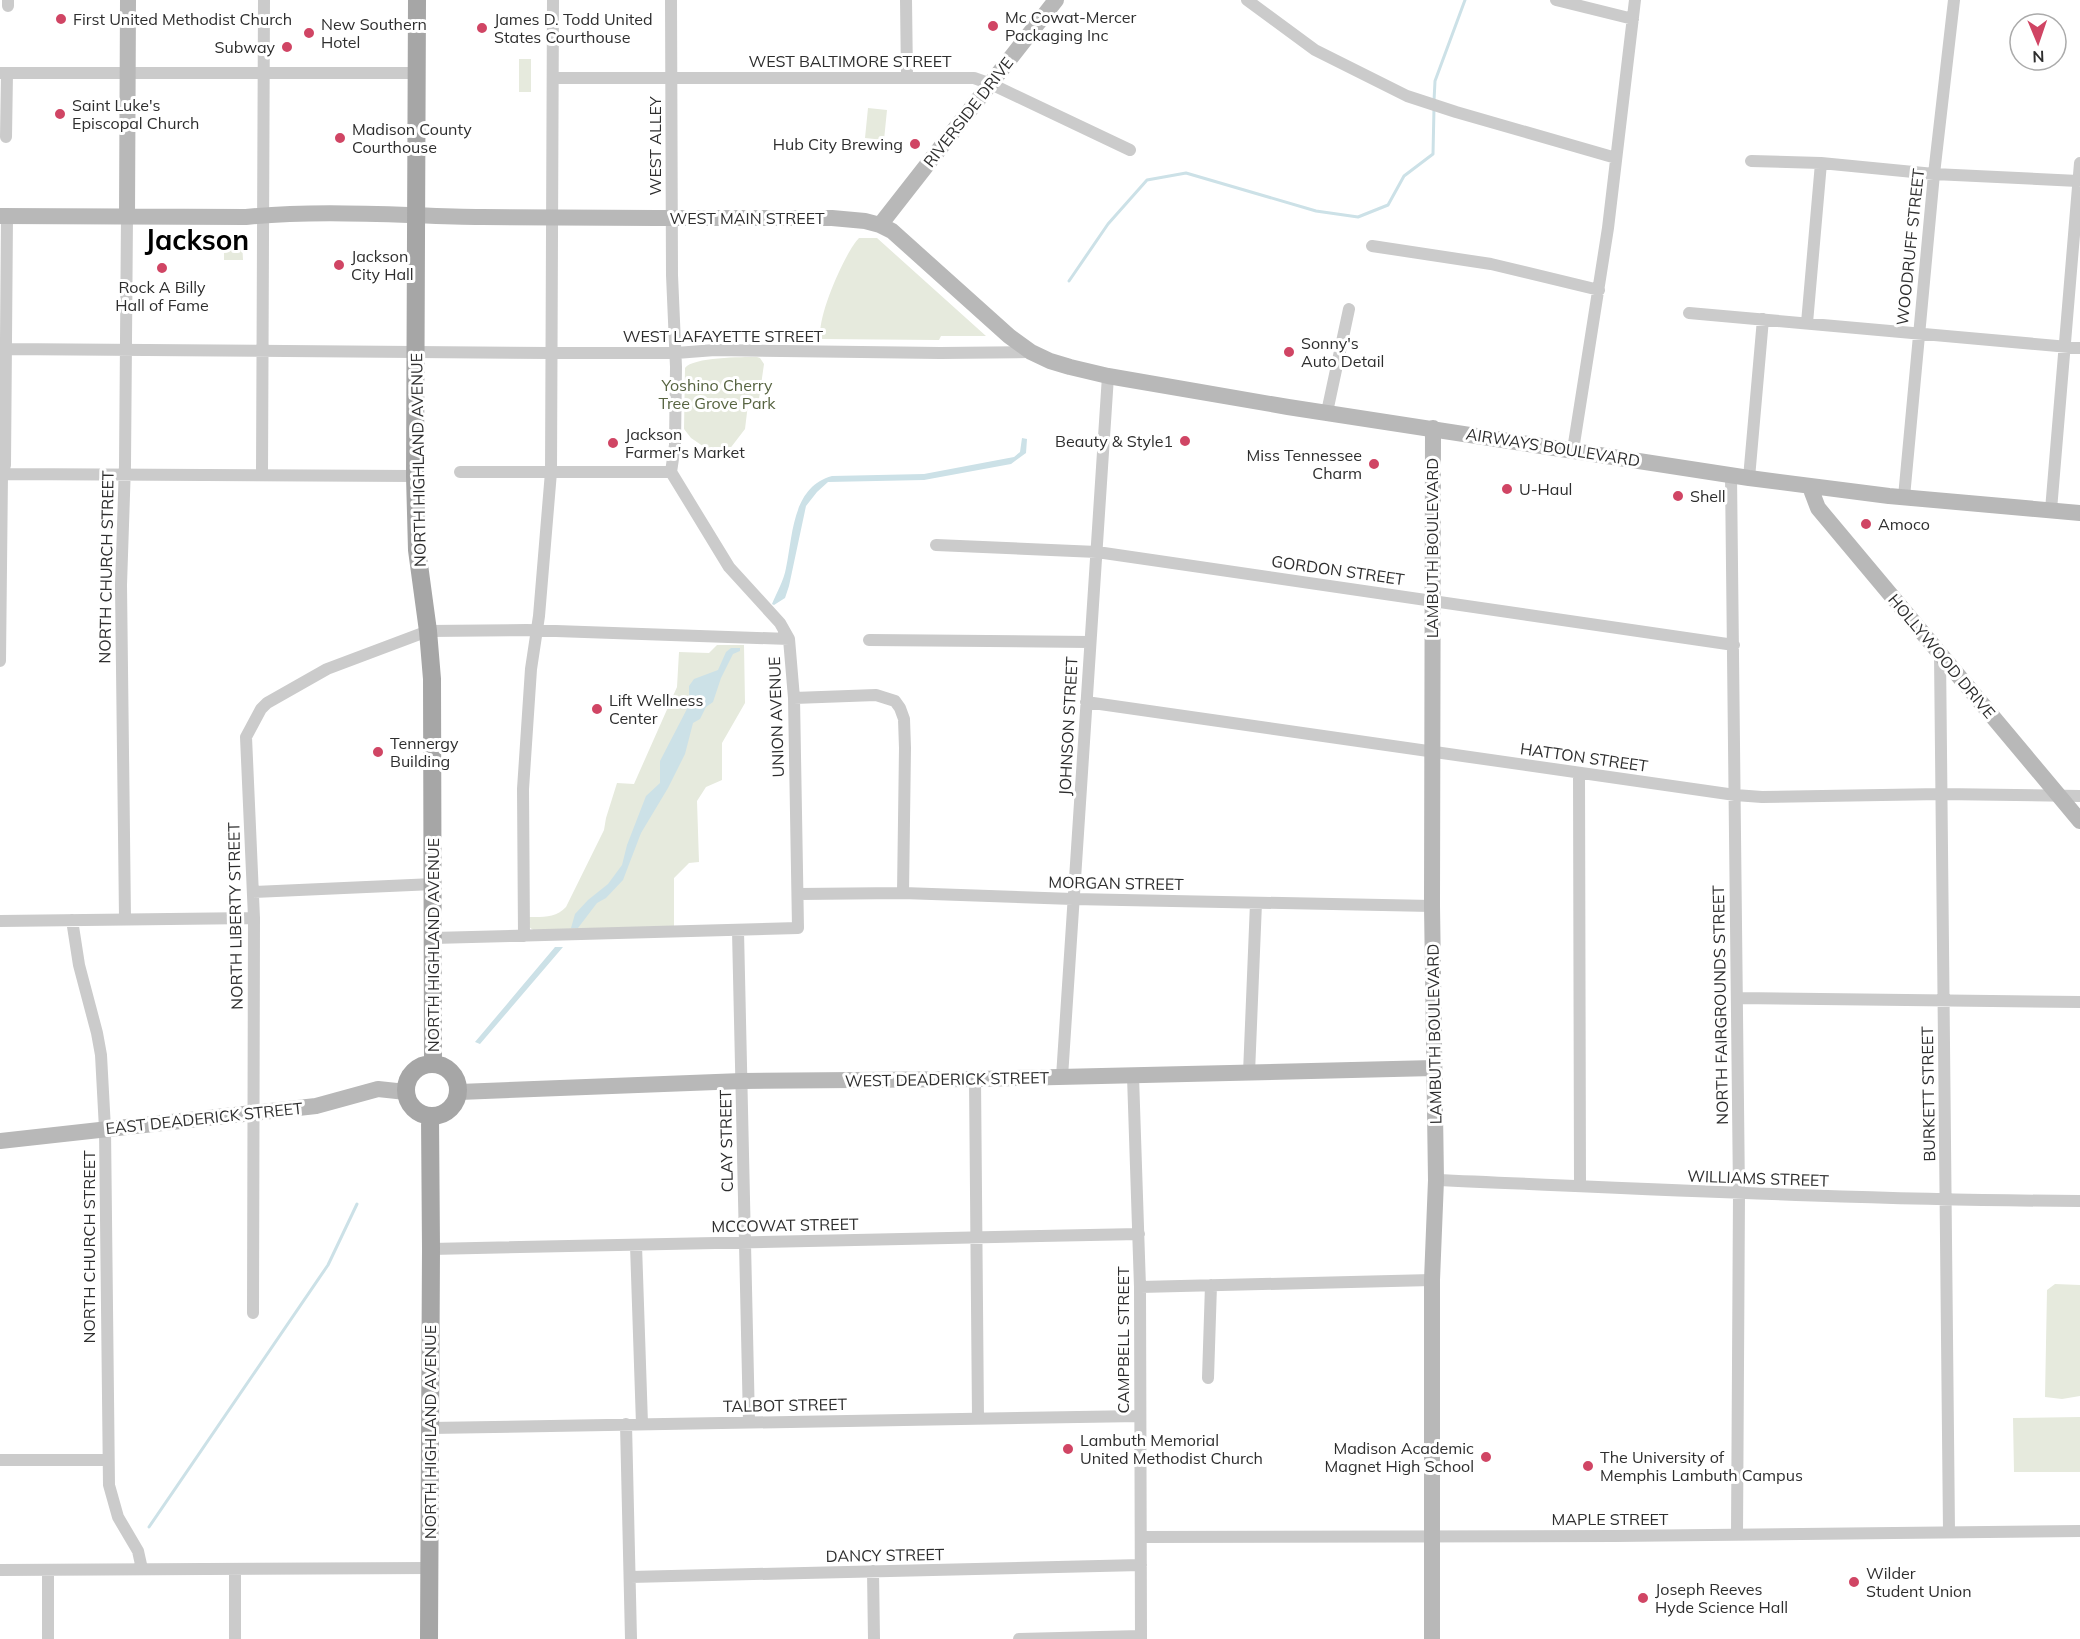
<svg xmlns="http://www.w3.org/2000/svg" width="2080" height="1639" viewBox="0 0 2080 1639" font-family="Mulish,sans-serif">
<rect width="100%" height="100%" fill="#fff"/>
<path fill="#e6eadd" d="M519 59H531V92H519Z
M868 108 887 110 884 140 865 138Z
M221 238H238L239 241H242L243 260H224V243H221Z
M859 238H877L986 336H941L939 340 821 339C815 321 845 252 859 238Z
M757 357 760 358 764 364 759 399 754 404H748L745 429 722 459 691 438 684 429 685 368C693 357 742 357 757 357Z
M717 645H744L745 703 722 743V780L706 787 697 801 699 862 689 863 674 878V929L536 932 529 927V917C543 917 556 918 566 907L604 830 606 818 617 783 634 784 677 687 679 652 709 653Z
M2055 1284 2080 1285V1396L2062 1399 2045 1397 2047 1290Z
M2080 1417V1472H2014L2013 1418Z"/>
<path fill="#cce1e7" d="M1022 438 1027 439 1026 453 1011 464 924 480 828 482 817 492 806 506 789 586 785 598 774 605 772 604C777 592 784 580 786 568 793 535 792 487 832 476L924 474 1014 457 1020 452Z
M731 648H740V651L733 654 721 678 713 702 706 707 700 719 693 723 685 754 668 788 641 833 623 880 606 898 597 903 578 928H571L575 914 588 900 608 884 622 865 627 845 646 796 660 783V761L689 705V686L694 679 718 670 726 652Z
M555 947H563L480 1044 475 1042Z"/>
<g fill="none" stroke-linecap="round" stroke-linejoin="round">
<path stroke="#cce1e7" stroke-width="3" d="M1434 101 1435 81 1465 0
M1069 281 1108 224 1147 180 1186 173 1316 211 1358 217 1388 205 1404 176 1433 154 1434 108
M149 1527 328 1265 357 1204"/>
<path stroke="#cbcbcb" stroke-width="12" d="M906 0 907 77
M1247 0 1315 50 1407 96 1456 112 1616 158
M1556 0 1633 19
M8 6V0
M0 73H416
M554 78H974L991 84 1130 150
M6 137 7 73
M1751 161 1821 163 1934 174 2078 181
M1372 246 1491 264 1599 290
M1689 313 2080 348
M1807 323 1821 163
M0 349 551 353H676L715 350 940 353 1030 352
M1327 412 1349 309
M1573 450 1608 228 1635 0
M460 472H671
M671 472 675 445 676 367 672 275 671 0
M0 474 415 476
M262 475 264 0
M1731 475 1739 1194 1737 1535
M1749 478 1763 319
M1904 497 1934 174 1954 0
M2051 510 2080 163
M936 545 1097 552 1734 645
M869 640 1090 642
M1940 654 1949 1532
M0 661 2 474 5 465 7 216
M794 698 876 695 895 701 900 708 904 719 905 748 903 893
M1086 702 1735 795 1762 797 1941 794 2080 796
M1579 773 1580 1186
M253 892 434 884
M798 894 903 893 1073 899 1432 906
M125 918 121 585 125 465 127 216
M72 920 79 965 97 1033 101 1055 105 1129 109 1485 118 1517 138 1551 142 1569
M0 921 254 918
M738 931 749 1422
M524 936 523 789 531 669 539 616 551 472 553 0
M433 938 798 928 794 698 789 639 780 623 729 567 671 472
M1737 998 2080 1002
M1249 1073 1256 903
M1133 1076 1140 1287 1141 1639
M1062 1077 1108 376
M975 1079 978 1418
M1436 1180C1651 1189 1865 1200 2080 1201
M636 1245 642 1424
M431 1249 1139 1234
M1140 1287 1432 1280
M253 1313 254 918 246 737 261 709 267 703 327 669 428 631 527 630 789 639
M1208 1378 1211 1285
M626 1424 631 1639
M430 1428 1140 1416
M0 1460H107
M1141 1537 1615 1536 2080 1531
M235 1569V1639
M0 1570 430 1568
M48 1570V1639
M873 1571 874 1639
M630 1577 1141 1565
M1019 1639 1141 1636"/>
<path stroke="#b8b8b8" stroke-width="16" d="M0 216 246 217C324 209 404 216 482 217 599 218 715 218 832 218L865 221 880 225 892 231 1009 336 1031 352 1050 361 1070 367 1108 376 1288 407 1749 478 1889 496 2080 513
M127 216 128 0
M880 225 1056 0
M1810 487 1818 508 2080 821
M459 1092 742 1081 975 1079 1434 1068
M0 1141 316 1106 378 1089 406 1092
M1432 1639V1280L1436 1180 1432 906 1433 428"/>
<path stroke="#a6a6a6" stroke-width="18" d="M417 0 415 476 417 550 428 631 432 679 433 1064
M406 1090a26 26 0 1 1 52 0a26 26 0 1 1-52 0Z
M429 1639 431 1249 430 1117"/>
</g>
<g fill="#d04564" stroke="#fff" stroke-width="2">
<circle cx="61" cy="19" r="6"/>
<circle cx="993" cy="26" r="6"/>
<circle cx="482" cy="28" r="6"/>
<circle cx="309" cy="33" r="6"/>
<circle cx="287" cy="47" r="6"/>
<circle cx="60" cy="114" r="6"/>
<circle cx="340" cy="138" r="6"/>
<circle cx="915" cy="144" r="6"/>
<circle cx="339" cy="265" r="6"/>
<circle cx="162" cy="268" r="6"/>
<circle cx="1289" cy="352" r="6"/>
<circle cx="1185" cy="441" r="6"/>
<circle cx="613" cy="443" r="6"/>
<circle cx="1374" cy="464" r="6"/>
<circle cx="1507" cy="489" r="6"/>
<circle cx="1678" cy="496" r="6"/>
<circle cx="1866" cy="524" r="6"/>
<circle cx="597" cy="709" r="6"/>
<circle cx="378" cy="752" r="6"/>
<circle cx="1068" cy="1449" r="6"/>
<circle cx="1486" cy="1457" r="6"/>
<circle cx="1588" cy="1466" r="6"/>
<circle cx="1854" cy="1582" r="6"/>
<circle cx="1643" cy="1598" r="6"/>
</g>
<g text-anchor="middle" stroke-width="6" stroke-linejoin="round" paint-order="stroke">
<g font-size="16" fill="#2e2e2e" stroke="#fff" text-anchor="start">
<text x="1005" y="23">Mc Cowat-Mercer<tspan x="1005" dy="18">Packaging Inc</tspan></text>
<text x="73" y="25">First United Methodist Church</text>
<text x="494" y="25">James D. Todd United<tspan x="494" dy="18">States Courthouse</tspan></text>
<text x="321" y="30">New Southern<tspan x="321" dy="18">Hotel</tspan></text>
<text x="275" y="53" text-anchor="end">Subway</text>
<text x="72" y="111">Saint Luke's<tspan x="72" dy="18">Episcopal Church</tspan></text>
<text x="352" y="135">Madison County<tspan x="352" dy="18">Courthouse</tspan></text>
<text x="903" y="150" text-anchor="end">Hub City Brewing</text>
<text x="351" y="262">Jackson<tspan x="351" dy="18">City Hall</tspan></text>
<text x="162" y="293" text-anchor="middle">Rock A Billy<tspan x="162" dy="18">Hall of Fame</tspan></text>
<text x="1301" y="349">Sonny's<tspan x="1301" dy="18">Auto Detail</tspan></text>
<text x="625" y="440">Jackson<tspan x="625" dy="18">Farmer's Market</tspan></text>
<text x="1173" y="447" text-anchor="end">Beauty &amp; Style1</text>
<text x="1362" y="461" text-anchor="end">Miss Tennessee<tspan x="1362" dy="18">Charm</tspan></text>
<text x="1519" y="495">U-Haul</text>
<text x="1690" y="502">Shell</text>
<text x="1878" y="530">Amoco</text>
<text x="609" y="706">Lift Wellness<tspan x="609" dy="18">Center</tspan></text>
<text x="390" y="749">Tennergy<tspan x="390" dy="18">Building</tspan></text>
<text x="1080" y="1446">Lambuth Memorial<tspan x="1080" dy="18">United Methodist Church</tspan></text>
<text x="1474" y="1454" text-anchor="end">Madison Academic<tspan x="1474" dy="18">Magnet High School</tspan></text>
<text x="1600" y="1463">The University of<tspan x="1600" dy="18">Memphis Lambuth Campus</tspan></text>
<text x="1866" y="1579">Wilder<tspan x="1866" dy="18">Student Union</tspan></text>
<text x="1655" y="1595">Joseph Reeves<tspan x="1655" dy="18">Hyde Science Hall</tspan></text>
</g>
<g font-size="16" fill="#2e2e2e" stroke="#fff">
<text x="850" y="67">WEST BALTIMORE STREET</text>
<text transform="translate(968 112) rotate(-52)" y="6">RIVERSIDE DRIVE</text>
<text transform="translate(655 146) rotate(-90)" y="6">WEST ALLEY</text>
<text x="747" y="224">WEST MAIN STREET</text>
<text transform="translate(1910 247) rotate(-84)" y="6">WOODRUFF STREET</text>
<text x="723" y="342">WEST LAFAYETTE STREET</text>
<text transform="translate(1553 447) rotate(9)" y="6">AIRWAYS BOULEVARD</text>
<text transform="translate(418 460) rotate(-91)" y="6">NORTH HIGHLAND AVENUE</text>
<text transform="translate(1432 548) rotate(-90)" y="6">LAMBUTH BOULEVARD</text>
<text transform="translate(106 567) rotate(-89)" y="6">NORTH CHURCH STREET</text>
<text transform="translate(1338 570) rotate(8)" y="6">GORDON STREET</text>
<text transform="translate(1942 656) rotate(50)" y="6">HOLLYWOOD DRIVE</text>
<text transform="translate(776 717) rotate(-92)" y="6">UNION AVENUE</text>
<text transform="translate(1068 726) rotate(-87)" y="6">JOHNSON STREET</text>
<text transform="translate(1584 757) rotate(8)" y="6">HATTON STREET</text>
<text transform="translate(1116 883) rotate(1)" y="6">MORGAN STREET</text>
<text transform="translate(235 916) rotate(-91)" y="6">NORTH LIBERTY STREET</text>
<text transform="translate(433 945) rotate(-90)" y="6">NORTH HIGHLAND AVENUE</text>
<text transform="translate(1720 1005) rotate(-91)" y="6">NORTH FAIRGROUNDS STREET</text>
<text transform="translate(1434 1034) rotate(-91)" y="6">LAMBUTH BOULEVARD</text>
<text transform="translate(947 1079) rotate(-1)" y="6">WEST DEADERICK STREET</text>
<text transform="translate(1928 1094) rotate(-91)" y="6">BURKETT STREET</text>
<text transform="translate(204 1118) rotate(-6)" y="6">EAST DEADERICK STREET</text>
<text transform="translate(726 1141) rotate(-91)" y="6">CLAY STREET</text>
<text transform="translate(1758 1178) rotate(2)" y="6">WILLIAMS STREET</text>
<text transform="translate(785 1225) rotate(-1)" y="6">MCCOWAT STREET</text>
<text transform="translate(89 1247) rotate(-90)" y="6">NORTH CHURCH STREET</text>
<text transform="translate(1123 1340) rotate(-90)" y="6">CAMPBELL STREET</text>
<text transform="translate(785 1405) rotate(-1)" y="6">TALBOT STREET</text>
<text transform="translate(430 1432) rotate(-90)" y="6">NORTH HIGHLAND AVENUE</text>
<text x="1610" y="1525">MAPLE STREET</text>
<text transform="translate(885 1555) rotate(-1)" y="6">DANCY STREET</text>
</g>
<g font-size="16" fill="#576441" stroke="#fff">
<text x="717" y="391">Yoshino Cherry<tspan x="717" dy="18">Tree Grove Park</tspan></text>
</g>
<g font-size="28" font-weight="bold" fill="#000" stroke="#fff">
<text x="197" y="250">Jackson</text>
</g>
</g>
<g transform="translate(2038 42) rotate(178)"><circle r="28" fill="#ffffff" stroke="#ababab" stroke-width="1.5"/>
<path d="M0-4.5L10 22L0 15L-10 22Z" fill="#d04564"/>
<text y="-9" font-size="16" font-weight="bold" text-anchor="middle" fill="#2e2e2e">N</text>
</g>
</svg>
